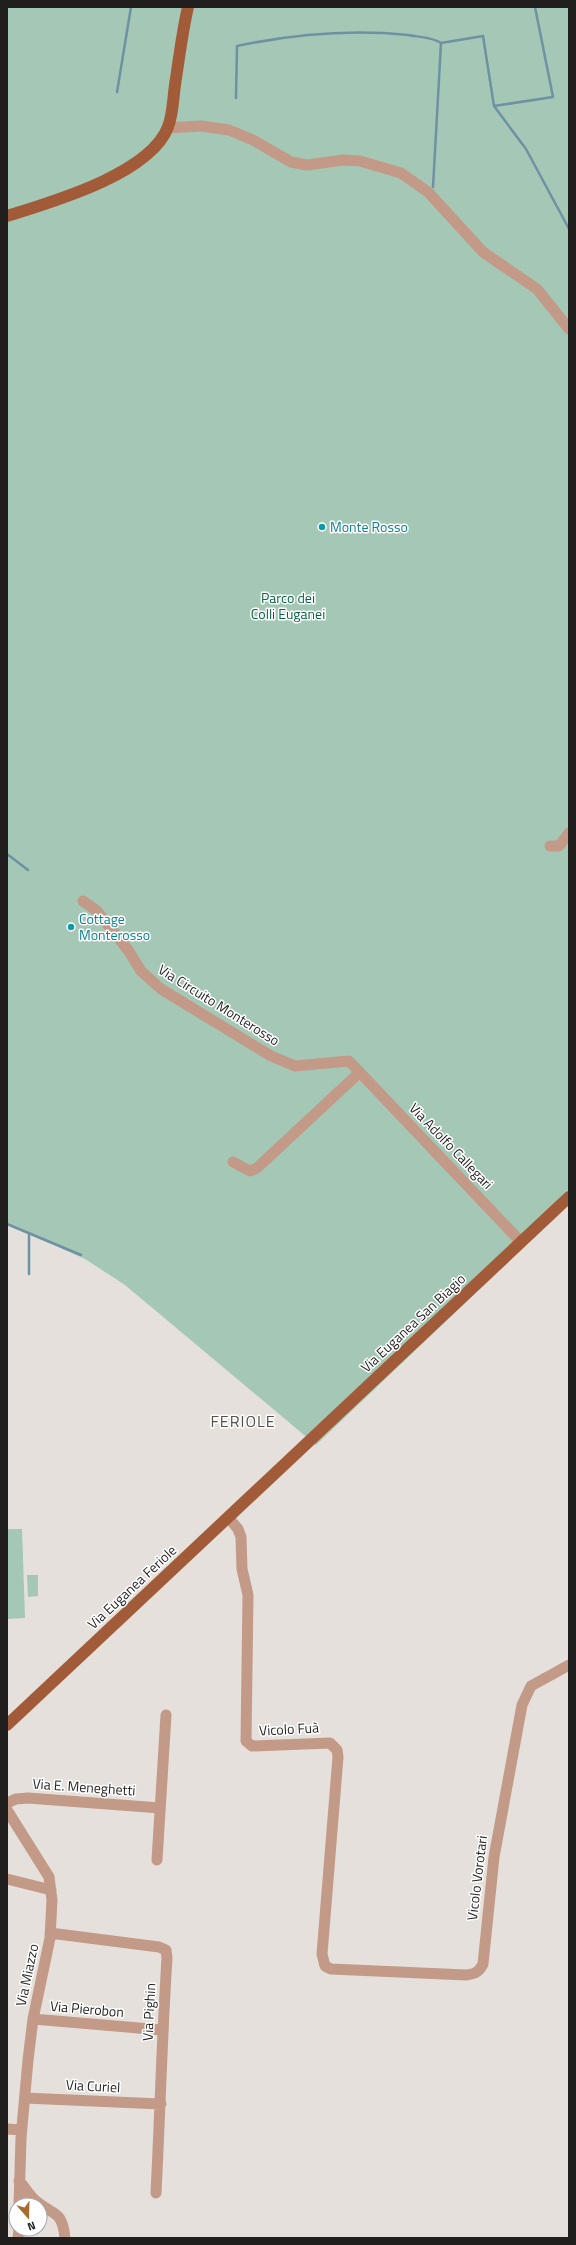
<svg xmlns="http://www.w3.org/2000/svg" width="576" height="2245" viewBox="0 0 576 2245" font-family="'Titillium Web',sans-serif">
<rect width="100%" height="100%" fill="#e5e0dc"/>
<path fill="#a4c8b5" d="M7 7H569V1204L316 1445 125 1285 85 1259 7 1224Z
M7 1529H22L25 1618 7 1619Z
M27 1575H38V1596L28 1597Z"/>
<g fill="none" stroke-linecap="round" stroke-linejoin="round">
<path stroke="#6e92a3" stroke-width="2.5" d="M117 92 131 7
M236 98 237 46C294 34 350 29 408 35 418 37 433 37 441 43L483 36 494 106 526 149 569 229
M494 106 553 97 535 7
M433 187 441 43
M7 854 28 870
M7 1224 81 1255
M29 1234V1274"/>
<path stroke="#c29a87" stroke-width="11" d="M168 128 201 126 229 130 253 140 291 162 307 165 343 160 360 161 401 173 428 192 483 252 537 289 569 329
M550 846H559L569 833
M83 901 97 911 128 950 141 971 161 989 271 1056 295 1066 349 1061 521 1242
M233 1162 250 1171 257 1168 360 1072
M228 1517 238 1529 241 1537 242 1569 248 1595 246 1741 252 1746 330 1743 337 1750 338 1757 322 1954 325 1966 331 1969 466 1975C475 1974 479 1972 483 1964L494 1857 522 1705 531 1686 569 1665
M7 1803 16 1799 28 1798 160 1808
M7 1810 49 1877 52 1900 50 1938 33 2019 28 2060 21 2138 19 2205
M157 1860 166 1715
M7 1879 51 1890
M50 1933 159 1947 166 1950 167 1958C162 2036 160 2115 156 2193
M33 2019 162 2030
M25 2098 161 2104
M7 2129 22 2130
M19 2181C25 2187 29 2195 36 2201 53 2216 62 2209 65 2238
M18 2238 19 2229"/>
<path stroke="#a25b38" stroke-width="12" d="M7 216C52 202 150 174 168 127 173 114 173 99 175 85 179 59 182 33 188 7
M7 1725 569 1197"/>
</g>
<g fill="#0f9aa8" stroke="#fff" stroke-width="1.5">
<circle cx="322" cy="527" r="4"/>
<circle cx="71" cy="927" r="4"/>
</g>
<g text-anchor="middle" stroke-width="3" stroke-linejoin="round" paint-order="stroke">
<g font-size="14" fill="#0d838f" stroke="#fff" text-anchor="start">
<text x="330" y="532">Monte Rosso</text>
<text x="79" y="924">Cottage<tspan x="79" dy="16">Monterosso</tspan></text>
</g>
<g font-size="14" fill="#086343" stroke="#fff">
<text x="288" y="603">Parco dei<tspan x="288" dy="16">Colli Euganei</tspan></text>
</g>
<g font-size="14" fill="#211f1e" stroke="#fff">
<text transform="translate(219 1005) rotate(32)" y="5">Via Circuito Monterosso</text>
<text transform="translate(451 1146) rotate(46)" y="5">Via Adolfo Callegari</text>
<text transform="translate(413 1323) rotate(-43)" y="5">Via Euganea San Biagio</text>
<text transform="translate(132 1587) rotate(-43)" y="5">Via Euganea Feriole</text>
<text transform="translate(289 1729) rotate(-3)" y="5">Vicolo Fuà</text>
<text transform="translate(84 1787) rotate(4)" y="5">Via E. Meneghetti</text>
<text transform="translate(477 1878) rotate(-83)" y="5">Vicolo Vorotari</text>
<text transform="translate(27 1975) rotate(-78)" y="5">Via Miazzo</text>
<text transform="translate(87 2009) rotate(5)" y="5">Via Pierobon</text>
<text transform="translate(149 2012) rotate(-87)" y="5">Via Pighin</text>
<text transform="translate(93 2086) rotate(3)" y="5">Via Curiel</text>
</g>
<g font-size="16" letter-spacing="1" fill="#55504d" stroke="#fff">
<text x="243" y="1427">FERIOLE</text>
</g>
</g>
<rect width="576" height="2245" fill="none" stroke="#211f1e" stroke-width="16"/>
<g transform="translate(28 2217) rotate(160)"><circle r="19" fill="#ffffff" stroke="#a6a5a5"/>
<path d="M0-3L7 15L0 10L-7 15Z" fill="#a76c2d"/>
<text y="-6" font-size="11" font-weight="bold" text-anchor="middle" fill="#211f1e">N</text>
</g>
</svg>
